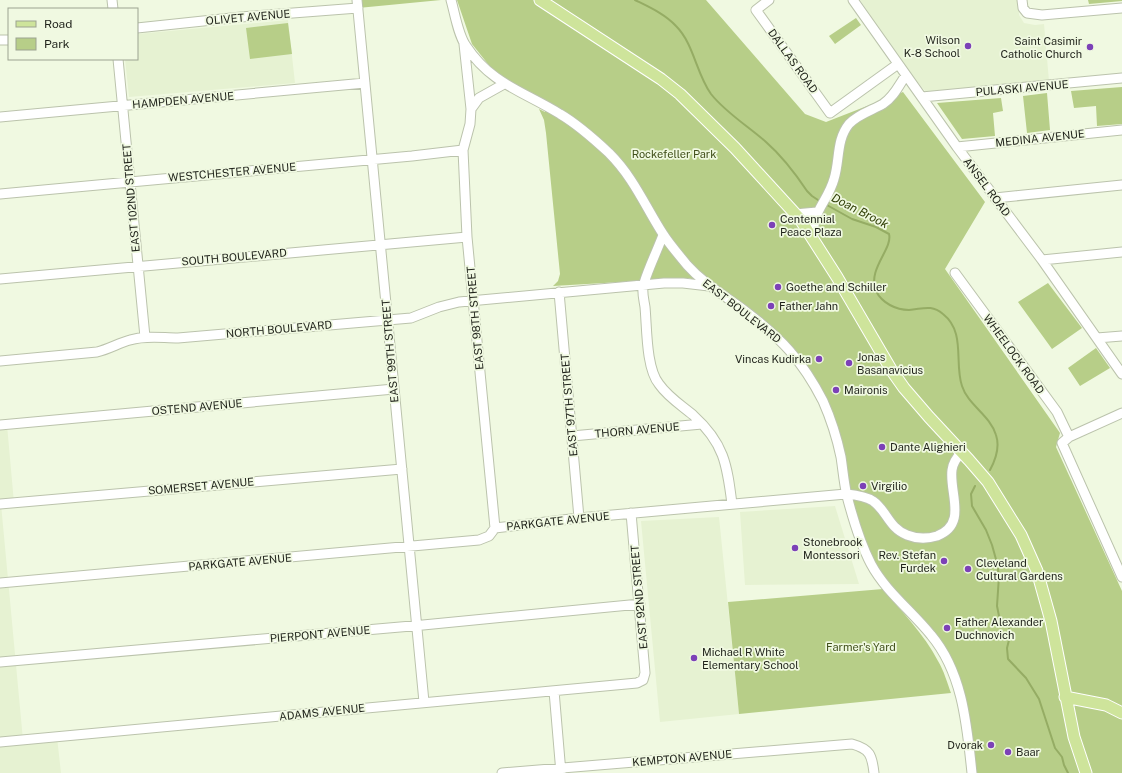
<svg xmlns="http://www.w3.org/2000/svg" width="1122" height="773" viewBox="0 0 1122 773" font-family="'Public Sans',sans-serif">
<rect width="100%" height="100%" fill="#f0f9e1"/>
<path fill="#e6f2d2" d="M860 0H1018L1019 15 1024 23 1035 25 1044 24 1049 81 927 93 904 67Z
M288 20 295 83 129 97 125 59H137V34Z
M0 425H7L14 503 1 504 23 740 57 737 61 773H0Z
M835 506 859 584 745 585 740 512Z
M719 517 739 714 660 722 641 521Z"/>
<path fill="#b7ce88" d="M357 0H441L358 8Z
M457 0H706L805 114 826 122 903 92 985 202 945 269 1060 433 1056 447 1122 591V773H971L965 715 945 656 899 601 864 550 833 428 811 380 773 333 709 286 689 278 553 286 558 281 560 274 546 133 544 120 539 109 545 112V105L504 84 472 44Z
M1088 0H1122V1L1089 4Z
M856 18 861 25 835 44 829 36Z
M288 23 292 54 250 59 246 28Z
M1122 87V124L1097 126 1096 106 1074 108 1071 91Z
M1047 93 1050 130 1027 133 1023 96Z
M1001 98 1003 111 993 113 995 136 962 139 937 103Z
M1048 283 1082 328 1052 349 1018 302Z
M1096 348 1110 368 1080 386 1068 368Z
M883 589C902 612 924 634 938 661 944 671 947 682 951 693L739 714 728 602Z"/>
<g fill="none" stroke-linecap="round" stroke-linejoin="round">
<path stroke="#95ac64" stroke-width="2" d="M635 0C649 7 665 14 676 26 694 44 696 73 711 94 726 113 748 126 766 142 782 156 795 173 807 191L812 196 821 202
M825 204 852 219 876 227 889 234C893 249 867 269 876 291 882 303 896 310 909 310 923 309 931 304 943 314 966 332 954 363 962 386 968 405 990 415 996 435 1000 447 996 459 990 470
M975 486 971 494 972 506 986 530 992 545 997 563 999 576 997 606 999 616 1007 624 1009 628V640L1007 648 1008 659 1026 678 1039 699 1055 748 1062 757 1064 765 1068 773"/>
<defs>
<path id="minor" d="M112 0 113 9
M357 0 424 702
M451 0C455 14 458 35 466 46 491 84 523 91 560 114 577 124 594 139 609 153 634 178 645 206 663 234 670 245 679 255 687 265 704 284 724 295 744 310 781 338 802 360 823 401 831 419 837 438 841 457 843 470 844 483 847 496 853 519 860 543 871 564 886 592 912 611 931 635 963 673 967 726 972 773
M769 0 756 10 830 113 898 64
M853 0 957 147 1042 260 1122 374
M1022 0 1023 8 1027 13 1042 15 1122 8
M137 28 241 17 358 8
M0 40H9
M464 44 471 109 470 124 463 150 467 237 495 528
M118 59 145 337
M922 97 1122 78
M471 109 479 98 504 84
M0 117 365 83
M957 147 1122 130
M0 194 412 156 463 150
M995 198 1122 185
M795 214 817 212
M663 235C657 251 649 267 644 283 641 290 644 300 645 307 647 328 646 368 659 384 668 397 681 405 693 415 724 443 727 464 732 504
M814 242C810 211 827 204 834 179 840 160 836 140 849 124 858 114 873 110 883 104 894 97 899 85 906 75
M1042 260 1122 252
M955 273 1057 412 1069 437
M0 279 467 237
M559 292 579 518
M1097 338 1122 336
M0 361 97 352C109 349 119 343 130 340 146 335 162 338 178 338L411 318 439 307 459 302 664 283H683L709 286
M1122 413 1069 437 1062 443 1122 577
M0 425 394 389
M572 436 702 424
M0 504 402 469
M0 583 479 540 489 536 495 528 579 518 846 494C855 495 865 496 873 501 887 511 889 528 907 535 917 539 927 539 937 536 968 524 949 493 952 470 953 462 957 457 962 452
M0 662 423 625 640 604
M554 691 561 773
M0 742 637 683 643 680 645 673 631 513
M502 773 852 744C870 749 872 755 874 773"/>
<path id="major" d="M540 0 661 79 680 94 735 148 800 219 837 277 892 371 904 388 929 417 969 460 988 482 1021 535 1037 571 1051 621 1074 737 1086 773
M1065 697 1106 705 1122 713"/>
</defs>
<use href="#minor" stroke="#bbc3ac" stroke-width="11"/>
<use href="#major" stroke="#fff" stroke-width="13"/>
<use href="#minor" stroke="#fff" stroke-width="9"/>
<use href="#major" stroke="#cee49b" stroke-width="11"/>
</g>
<g fill="#7c41b7" stroke="#f0f9e1" stroke-width="1.5">
<circle cx="968" cy="46" r="4"/>
<circle cx="1090" cy="47" r="4"/>
<circle cx="772" cy="225" r="4"/>
<circle cx="778" cy="287" r="4"/>
<circle cx="771" cy="306" r="4"/>
<circle cx="819" cy="359" r="4"/>
<circle cx="849" cy="363" r="4"/>
<circle cx="836" cy="390" r="4"/>
<circle cx="882" cy="447" r="4"/>
<circle cx="863" cy="486" r="4"/>
<circle cx="795" cy="548" r="4"/>
<circle cx="944" cy="561" r="4"/>
<circle cx="968" cy="569" r="4"/>
<circle cx="947" cy="628" r="4"/>
<circle cx="694" cy="658" r="4"/>
<circle cx="991" cy="745" r="4"/>
<circle cx="1008" cy="752" r="4"/>
</g>
<g text-anchor="middle" stroke-width="3.5" stroke-linejoin="round" paint-order="stroke">
<g font-size="11" fill="#1f221a" stroke="#f0f9e1">
<text transform="translate(248 17) rotate(-5)" y="4">OLIVET AVENUE</text>
<text transform="translate(793 61) rotate(54)" y="4">DALLAS ROAD</text>
<text transform="translate(1022 88) rotate(-5)" y="4">PULASKI AVENUE</text>
<text transform="translate(183 100) rotate(-5)" y="4">HAMPDEN AVENUE</text>
<text transform="translate(1040 138) rotate(-6)" y="4">MEDINA AVENUE</text>
<text transform="translate(232 172) rotate(-5)" y="4">WESTCHESTER AVENUE</text>
<text transform="translate(987 187) rotate(53)" y="4">ANSEL ROAD</text>
<text transform="translate(131 198) rotate(-95)" y="4">EAST 102ND STREET</text>
<text transform="translate(234 257) rotate(-5)" y="4">SOUTH BOULEVARD</text>
<text transform="translate(742 311) rotate(38)" y="4">EAST BOULEVARD</text>
<text transform="translate(475 318) rotate(-95)" y="4">EAST 98TH STREET</text>
<text transform="translate(279 329) rotate(-5)" y="4">NORTH BOULEVARD</text>
<text transform="translate(390 351) rotate(-95)" y="4">EAST 99TH STREET</text>
<text transform="translate(1014 354) rotate(54)" y="4">WHEELOCK ROAD</text>
<text transform="translate(569 405) rotate(-95)" y="4">EAST 97TH STREET</text>
<text transform="translate(197 407) rotate(-5)" y="4">OSTEND AVENUE</text>
<text transform="translate(637 430) rotate(-5)" y="4">THORN AVENUE</text>
<text transform="translate(201 486) rotate(-5)" y="4">SOMERSET AVENUE</text>
<text transform="translate(558 521) rotate(-6)" y="4">PARKGATE AVENUE</text>
<text transform="translate(240 562) rotate(-5)" y="4">PARKGATE AVENUE</text>
<text transform="translate(639 597) rotate(-95)" y="4">EAST 92ND STREET</text>
<text transform="translate(320 634) rotate(-5)" y="4">PIERPONT AVENUE</text>
<text transform="translate(322 712) rotate(-6)" y="4">ADAMS AVENUE</text>
<text transform="translate(682 758) rotate(-5)" y="4">KEMPTON AVENUE</text>
</g>
<g font-size="11" fill="#1f221a" stroke="#f0f9e1" text-anchor="start">
<text x="960" y="44" text-anchor="end">Wilson<tspan x="960" dy="13">K-8 School</tspan></text>
<text x="1082" y="45" text-anchor="end">Saint Casimir<tspan x="1082" dy="13">Catholic Church</tspan></text>
<text x="780" y="223">Centennial<tspan x="780" dy="13">Peace Plaza</tspan></text>
<text x="786" y="291">Goethe and Schiller</text>
<text x="779" y="310">Father Jahn</text>
<text x="857" y="361">Jonas<tspan x="857" dy="13">Basanavicius</tspan></text>
<text x="811" y="363" text-anchor="end">Vincas Kudirka</text>
<text x="844" y="394">Maironis</text>
<text x="890" y="451">Dante Alighieri</text>
<text x="871" y="490">Virgilio</text>
<text x="803" y="546">Stonebrook<tspan x="803" dy="13">Montessori</tspan></text>
<text x="936" y="559" text-anchor="end">Rev. Stefan<tspan x="936" dy="13">Furdek</tspan></text>
<text x="976" y="567">Cleveland<tspan x="976" dy="13">Cultural Gardens</tspan></text>
<text x="955" y="626">Father Alexander<tspan x="955" dy="13">Duchnovich</tspan></text>
<text x="702" y="656">Michael R White<tspan x="702" dy="13">Elementary School</tspan></text>
<text x="983" y="749" text-anchor="end">Dvorak</text>
<text x="1016" y="756">Baar</text>
</g>
<g font-size="11" fill="#41501b" stroke="#f0f9e1">
<text x="674" y="158">Rockefeller Park</text>
<text x="861" y="651">Farmer's Yard</text>
</g>
<g font-size="12" font-style="italic" fill="#324109" stroke="#f0f9e1">
<text transform="translate(860 211) rotate(27)" y="4">Doan Brook</text>
</g>
</g>
<rect x="8" y="8" width="130" height="52" fill="#f0f9e1" stroke="#9ca391"/>
<rect x="16" y="21" width="20" height="6" fill="#cee49b" stroke="#9ca391"/>
<text x="44" y="28" font-size="12" fill="#1f221a">Road</text>
<rect x="16" y="38" width="20" height="12" fill="#b7ce88" stroke="#9ca391"/>
<text x="44" y="48" font-size="12" fill="#1f221a">Park</text>
</svg>
